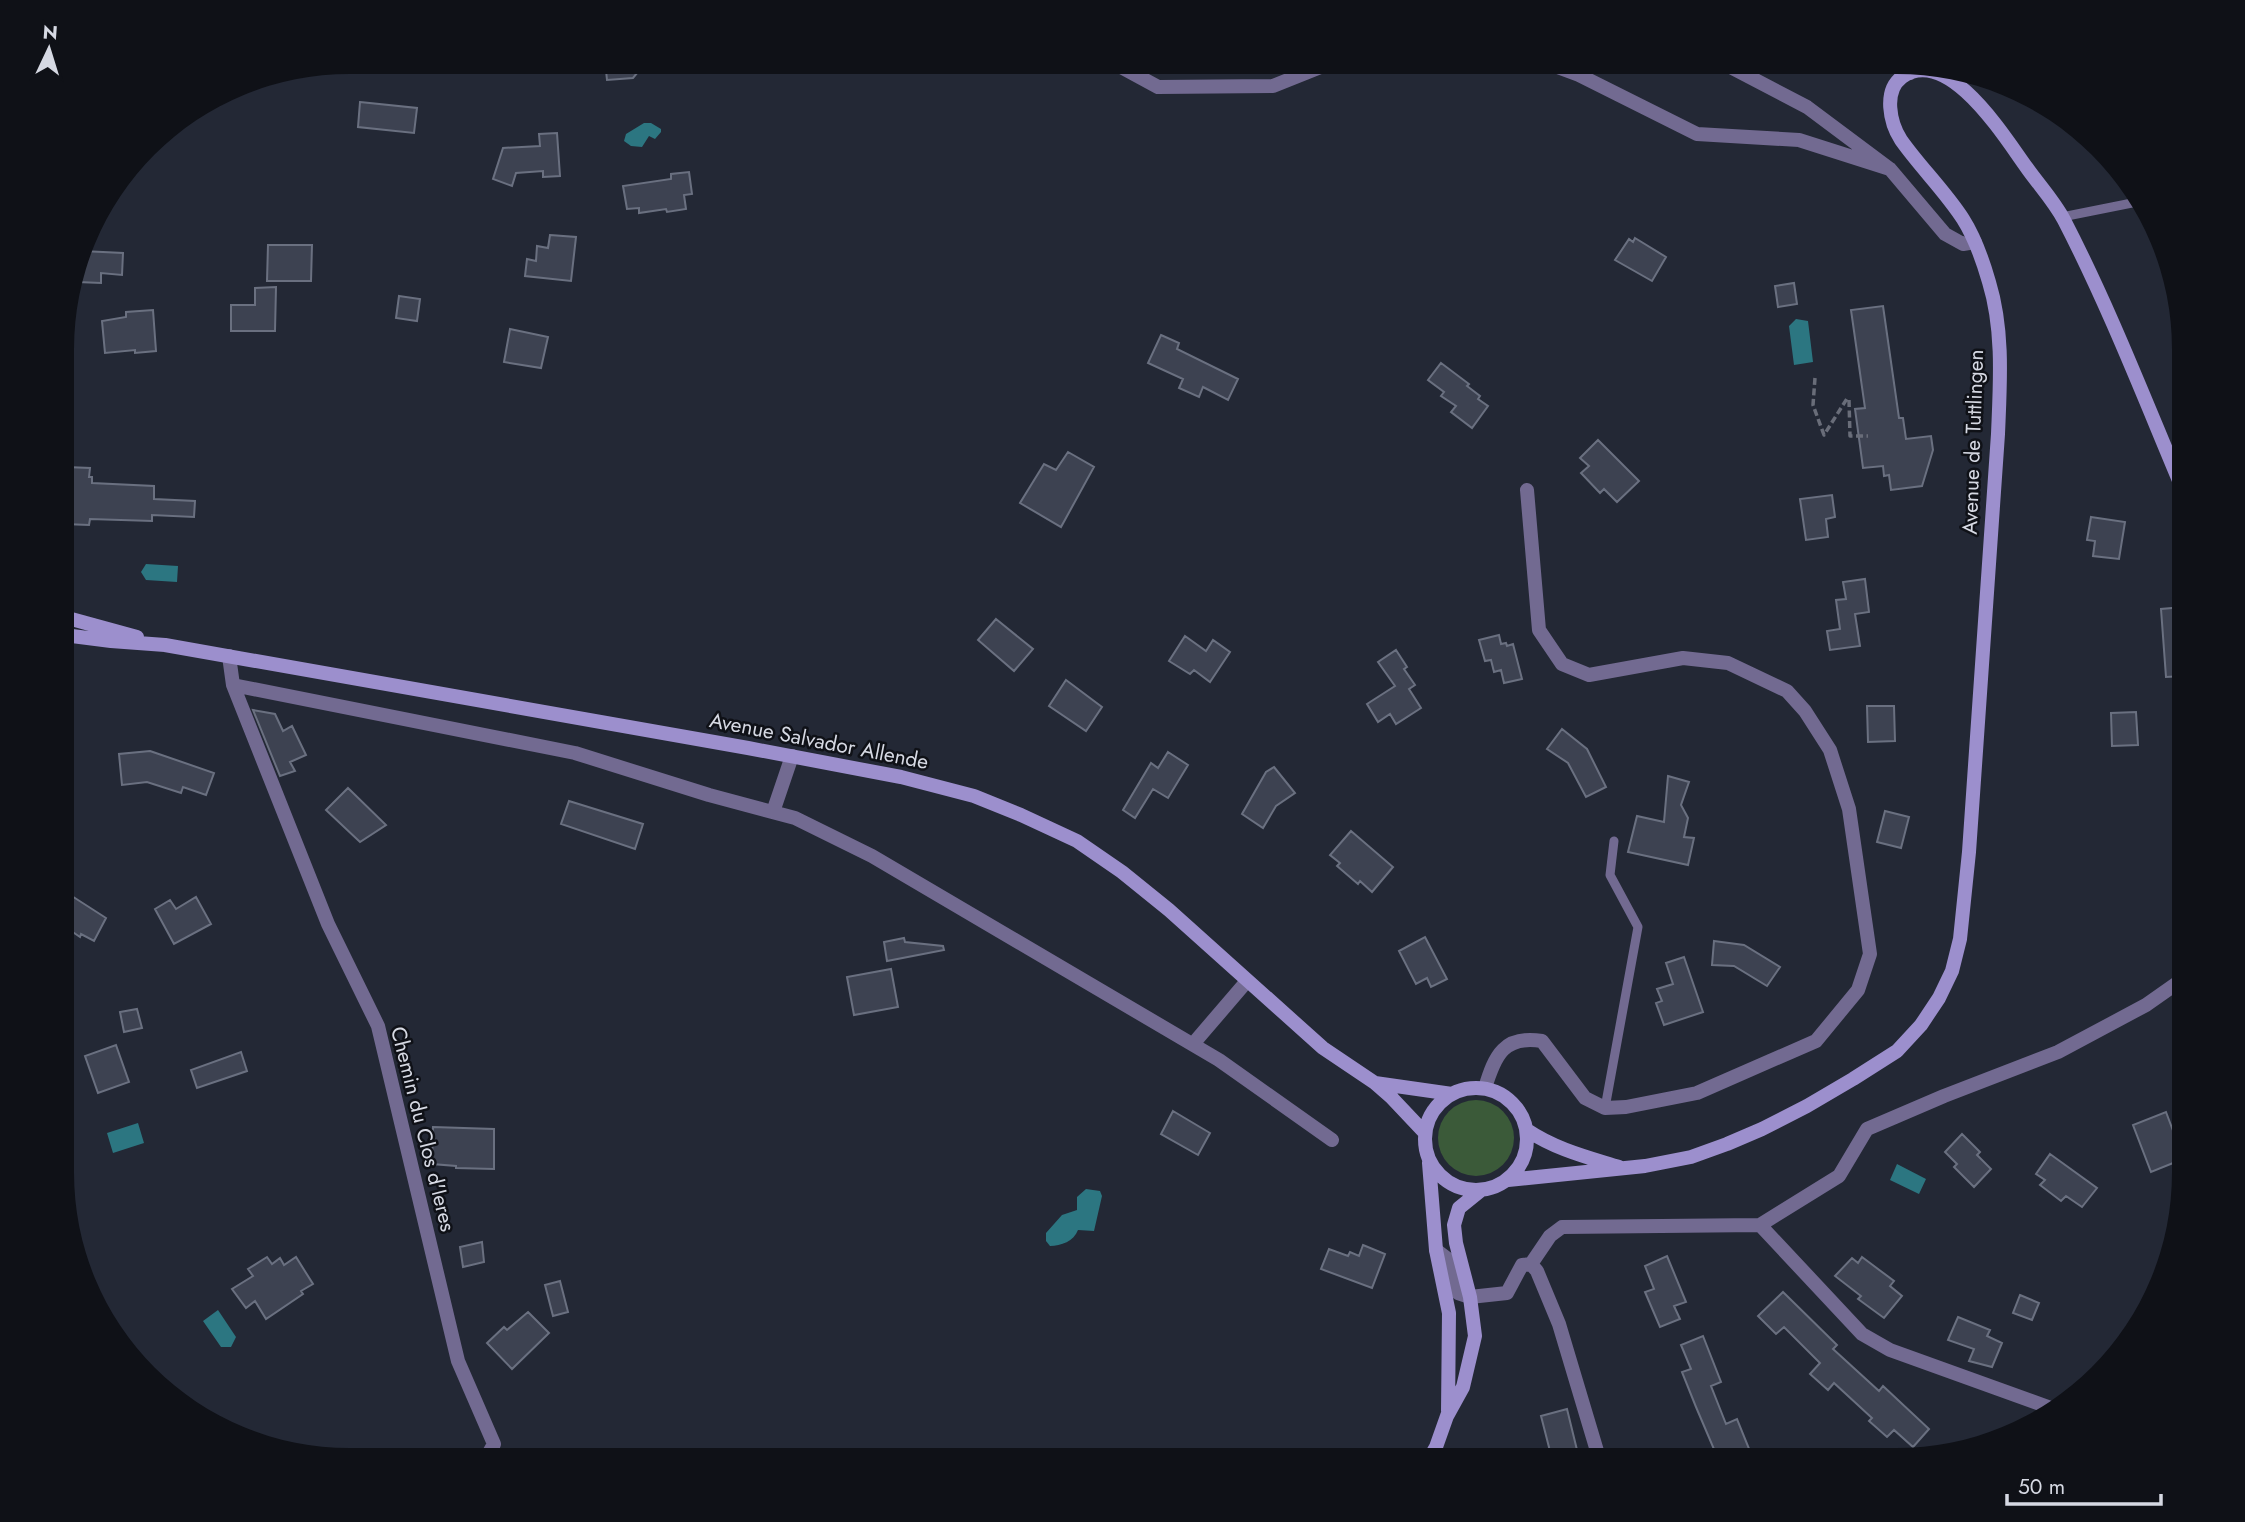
<svg xmlns="http://www.w3.org/2000/svg" width="2245" height="1522" viewBox="0 0 2245 1522" font-family="Jost,sans-serif">
<rect width="100%" height="100%" fill="#232835"/>
<path fill="#3b5a39" d="M1438 1138a38 38 0 1 1 76 0a38 38 0 1 1-76 0Z"/>
<path fill="#2c7681" d="M644 123H651L661 129V132L655 139 649 136 642 147 631 146 624 141 626 134Z
M1796 319 1808 321 1813 362 1794 365 1789 326Z
M146 564 178 566 177 582 146 580 141 572Z
M138 1123 144 1143 113 1153 107 1133Z
M1897 1164 1926 1179 1919 1194 1890 1180Z
M1086 1189 1100 1191 1102 1196 1094 1231 1078 1230C1074 1241 1061 1246 1050 1246L1046 1241V1233L1062 1215 1077 1210V1197Z
M218 1310 236 1337 231 1347H221L203 1321Z"/>
<path fill="#3d4251" stroke="#6a7080" stroke-width="2" d="M605 61H647L633 78 607 80Z
M360 102 417 108 414 133 358 127Z
M557 133 560 176 543 177V171L516 173 512 186 493 179 503 148 540 146 539 134Z
M689 172 692 194 684 195 686 209 667 212 666 209 639 213V208L627 209 623 186 671 179V174Z
M550 235 576 237 571 281 525 276 527 259 536 261 537 246 548 248Z
M1635 238 1666 257 1652 281 1615 260 1629 239 1633 242Z
M268 245H312L311 281H267Z
M82 251 123 253 122 275 101 273V283L78 282Z
M1794 283 1797 304 1778 307 1775 286Z
M276 287 275 331H231V305H255V288Z
M399 296 420 299 417 321 396 318Z
M1883 306 1899 418H1903L1906 439 1931 436 1933 450 1922 486 1891 490 1889 475 1884 476 1883 466 1863 468 1855 409 1865 408 1851 310Z
M153 310 156 351 135 353V350L105 353 102 321 126 317V312Z
M510 329 548 337 541 368 504 362Z
M1161 335 1179 343 1177 349 1238 379 1228 400 1203 387 1199 397 1179 388 1183 379 1148 363Z
M1441 363 1469 384 1467 386 1480 396 1478 399 1488 406 1472 428 1451 412 1456 406 1441 396 1444 392 1428 380Z
M1598 440 1639 481 1617 502 1604 489 1600 493 1581 473 1589 466 1580 458Z
M1068 452 1094 467 1061 527 1020 503 1044 464 1056 470Z
M66 467 90 468 89 477H92V483L154 486V499L195 501 194 517 152 515V521L90 519 89 525 64 524Z
M1832 495 1835 517 1826 519 1828 537 1806 540 1800 499Z
M2091 517 2125 522 2119 559 2093 556 2095 541 2087 540Z
M1865 579 1869 612 1855 614 1860 646 1830 650 1827 631 1840 629 1836 600 1846 599 1843 582Z
M2183 607V676L2166 677 2161 609Z
M996 619 1033 649 1014 671 978 640Z
M1499 635 1501 644 1506 643 1507 646 1513 644 1522 679 1504 683 1501 670 1494 672 1491 660 1485 661 1479 640Z
M1185 636 1206 651 1213 640 1230 652 1210 682 1194 670 1190 674 1169 661Z
M1396 650 1407 667 1404 669 1415 685 1409 689 1421 708 1396 724 1390 714 1378 722 1367 704 1395 686 1378 662Z
M1066 680 1102 707 1086 731 1049 706Z
M1867 706H1894L1895 741 1868 742Z
M253 710 275 714 283 731 292 726 306 755 290 762 295 771 280 776Z
M2136 712 2138 745 2112 746 2111 713Z
M1562 729 1587 749 1606 787 1586 797 1568 763 1547 749Z
M150 751 214 773 206 795 183 787 181 793 147 782 122 785 119 754Z
M1168 752 1188 765 1168 798 1153 789 1135 818 1123 810 1151 763 1158 768Z
M1274 767 1295 793 1276 806 1263 828 1242 814 1266 772Z
M1668 776 1689 782 1681 805 1688 818 1684 837 1694 838 1688 865 1628 852 1637 816 1664 822Z
M348 788 386 825 360 842 326 810Z
M569 801 643 824 635 849 561 824Z
M1885 811 1909 817 1901 848 1877 842Z
M1351 831 1393 867 1372 892 1360 881 1358 884 1337 866 1340 863 1330 855Z
M64 891 106 918 94 941 81 934 80 937 64 926Z
M196 897 211 924 174 944 155 909 170 900 176 909Z
M1425 937 1447 979 1431 987 1427 978 1416 984 1399 951Z
M904 938 905 942 943 946 944 950 887 961 884 942Z
M1714 941 1744 945 1780 967 1767 986 1734 966 1712 965Z
M1684 957 1703 1012 1664 1025 1656 1003 1662 1001 1657 989 1673 984 1666 963Z
M891 969 898 1007 854 1015 847 977Z
M137 1009 142 1028 124 1032 120 1012Z
M116 1045 129 1082 98 1093 85 1056Z
M241 1052 247 1071 197 1088 191 1070Z
M1173 1111 1210 1133 1198 1155 1161 1134Z
M2166 1112 2175 1136 2183 1133V1159L2151 1172 2133 1125Z
M433 1127 494 1129V1169L456 1168V1166L432 1164Z
M1962 1134 1980 1152 1977 1155 1991 1169 1974 1187 1954 1167 1957 1164 1945 1152Z
M2050 1154 2097 1188 2082 1207 2066 1196 2061 1201 2040 1185 2045 1180 2036 1174Z
M482 1242 484 1262 463 1267 460 1247Z
M1363 1245 1385 1254 1372 1288 1321 1269 1329 1249 1348 1256 1350 1252 1359 1256Z
M1667 1256 1686 1302 1674 1306 1680 1319 1660 1327 1645 1292 1654 1289 1645 1266Z
M267 1257 272 1264 280 1258 284 1265 296 1257 313 1284 301 1291 303 1294 266 1319 255 1301 246 1308 232 1289 253 1276 248 1269Z
M1862 1257 1894 1281 1890 1286 1902 1296 1884 1318 1858 1299 1861 1296 1835 1276 1852 1258 1858 1263Z
M560 1281 568 1312 553 1316 545 1285Z
M1783 1292 1837 1345 1833 1349 1879 1391 1883 1386 1929 1429 1913 1447 1894 1430 1887 1437 1869 1421 1872 1418 1834 1383 1828 1390 1810 1374 1820 1363 1784 1327 1776 1334 1758 1316Z
M2020 1295 2039 1303 2032 1320 2013 1313Z
M528 1312 549 1333 512 1369 487 1343 504 1327 507 1330Z
M1958 1317 1990 1330 1987 1336 2002 1343 1992 1367 1969 1361 1974 1349 1948 1340Z
M1703 1336 1721 1382 1711 1386 1726 1424 1737 1419 1754 1461H1728L1724 1451 1716 1454 1696 1407 1682 1372 1691 1369 1681 1345Z
M1567 1409 1577 1450 1551 1455 1541 1416Z"/>
<g fill="none" stroke-linecap="round" stroke-linejoin="round">
<path stroke="#696d79" stroke-width="3.5" stroke-dasharray="7 3.5" stroke-linecap="butt" d="M1815 378 1813 405 1824 435 1848 397
M1849 400 1850 436H1868"/>
<path stroke="#726a91" stroke-width="9" d="M2062 217 2142 201
M1605 1108 1638 927 1610 875 1614 841"/>
<path stroke="#726a91" stroke-width="14" d="M1112 62 1158 87 1273 86 1333 62
M1544 62 1579 75 1697 134 1799 140 1890 169
M1721 62 1807 107 1890 169 1945 234 1963 244 1975 242
M1904 62 1910 73
M229 656 233 685 328 924 378 1026 458 1361 494 1444 485 1460
M233 685 575 753 709 795 795 818 872 856 1219 1060 1332 1140
M773 812 792 756
M1193 1044 1247 981
M1485 1088C1495 1055 1504 1035 1542 1041L1585 1098 1605 1108 1626 1107 1697 1093 1816 1041 1858 990 1870 954 1849 809 1830 750 1805 711 1787 691 1728 663 1683 658 1589 675 1562 664 1539 630 1527 490
M1760 1225 1839 1176 1867 1129 1944 1096 2058 1052 2146 1005 2183 979
M1436 1250 1448 1259 1458 1293 1470 1297 1507 1293 1522 1265 1531 1264 1537 1271 1559 1324 1600 1461
M1531 1264 1550 1236 1562 1227 1760 1225 1862 1334 1890 1350 2051 1408"/>
<path stroke="#9c8fcd" stroke-width="14" d="M64 617 137 637
M64 635 111 641 165 645 748 748 901 777 974 796 1021 815 1077 841 1122 872 1169 910 1323 1048 1375 1083 1391 1097 1425 1133
M1375 1083 1452 1094
M1425 1139a51 51 0 1 1 102 0a51 51 0 1 1-102 0Z
M1527 1130C1555 1149 1587 1157 1619 1167
M1429 1163 1436 1250 1449 1313 1448 1411
M1508 1180 1645 1166 1691 1157 1727 1144 1762 1129 1807 1106 1853 1079 1897 1051 1921 1025 1939 998 1952 971 1960 939 1969 852 1998 434C2000 384 2004 331 1989 282 1983 261 1975 238 1963 219 1945 191 1920 167 1901 140 1890 123 1883 91 1902 77 1948 44 2005 138 2027 168 2039 185 2054 201 2064 220 2109 307 2145 400 2183 490
M1428 1461 1436 1447 1447 1416 1463 1387 1475 1336 1470 1297 1456 1243 1454 1225 1459 1208 1480 1191"/>
</g>
<g text-anchor="middle" stroke-width="5" stroke-linejoin="round" paint-order="stroke">
<g font-size="21" fill="#d6d9e3" stroke="#0f1117">
<text transform="translate(1973 442) rotate(-88)" y="7">Avenue de Tuttlingen</text>
<text transform="translate(819 741) rotate(11)" y="7">Avenue Salvador Allende</text>
<text transform="translate(423 1129) rotate(76)" y="7">Chemin du Clos d'Ieres</text>
</g>
</g>
<path d="M0 0H2245V1522H0ZM349 74H1897A275 275 0 0 1 2172 349V1173A275 275 0 0 1 1897 1448H349A275 275 0 0 1 74 1173V349A275 275 0 0 1 349 74Z" fill="#0f1117" fill-rule="evenodd"/>
<g transform="translate(49 49) rotate(4)" stroke="#0f1117" stroke-width="5" paint-order="stroke">
<path d="M0-5L12 26L0 18L-12 26Z" fill="#d6d9e3"/>
<text y="-10" font-size="19" font-weight="bold" text-anchor="middle" fill="#d6d9e3">N</text>
</g>
<path d="M2007 1494v10h154v-10" fill="none" stroke="#d6d9e3" stroke-width="3.5"/>
<text x="2018" y="1494" font-size="21" fill="#d6d9e3" stroke="#0f1117" stroke-width="5" paint-order="stroke">50 m</text>
</svg>
